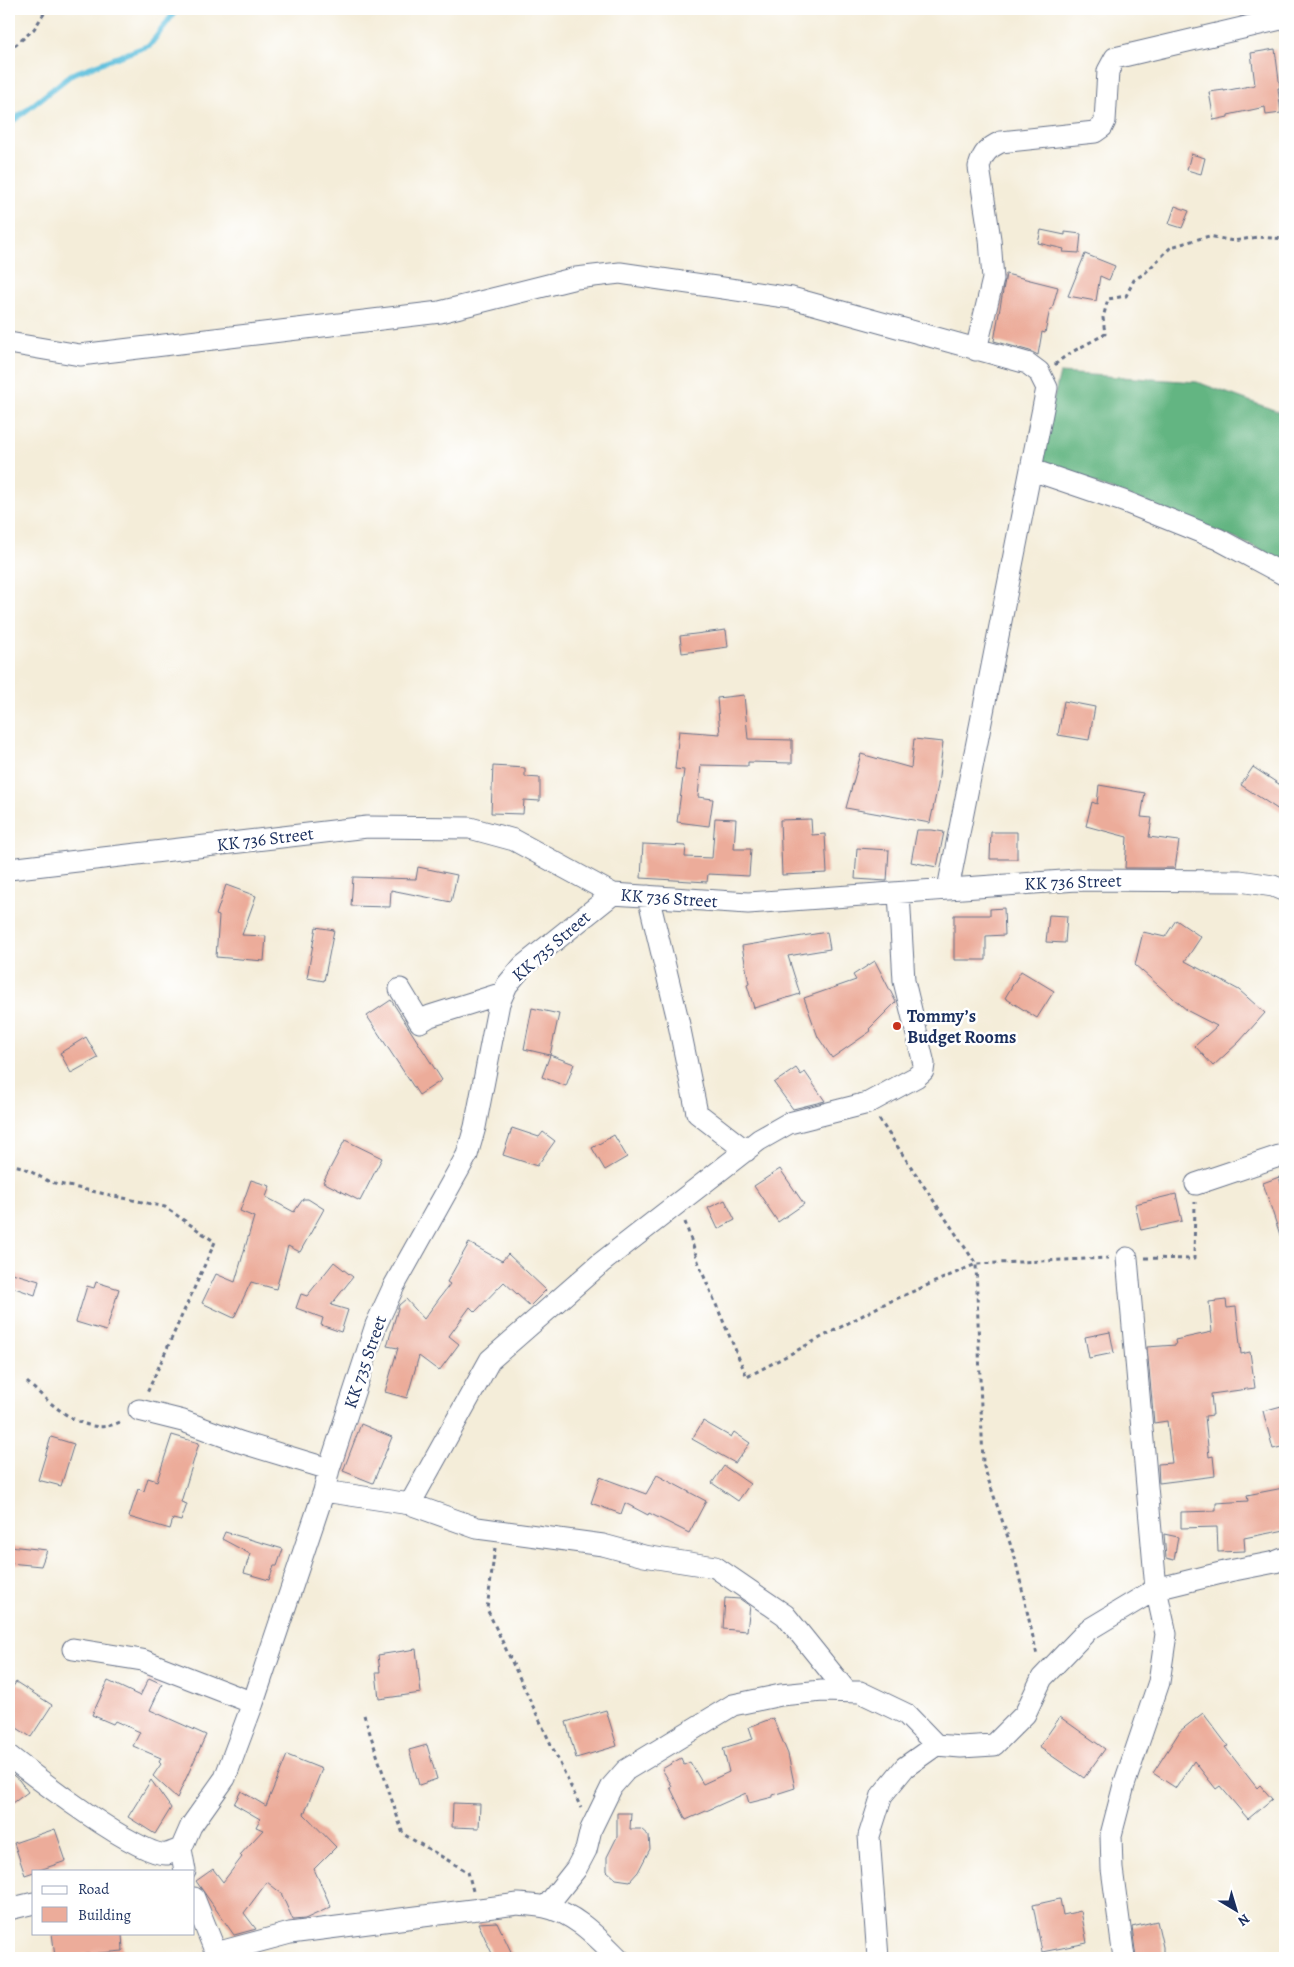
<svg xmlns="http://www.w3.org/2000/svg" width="1294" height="1967" viewBox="0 0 1294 1967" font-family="Alegreya,serif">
<rect width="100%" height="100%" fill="#fff"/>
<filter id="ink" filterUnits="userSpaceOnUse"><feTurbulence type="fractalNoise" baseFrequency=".02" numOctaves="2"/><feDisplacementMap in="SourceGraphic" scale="10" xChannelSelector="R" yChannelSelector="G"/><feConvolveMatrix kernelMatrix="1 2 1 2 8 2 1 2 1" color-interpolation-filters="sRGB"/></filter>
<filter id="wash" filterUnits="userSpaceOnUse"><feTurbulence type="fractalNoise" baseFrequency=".0096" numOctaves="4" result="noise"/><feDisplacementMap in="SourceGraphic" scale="20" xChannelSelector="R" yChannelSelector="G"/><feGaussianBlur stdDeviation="1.12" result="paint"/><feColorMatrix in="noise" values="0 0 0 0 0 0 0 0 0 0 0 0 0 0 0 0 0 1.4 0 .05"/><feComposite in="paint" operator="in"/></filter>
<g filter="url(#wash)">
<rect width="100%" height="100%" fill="#f4edd9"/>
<path fill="#63b582" stroke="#3f7270" d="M1060 373 1197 382 1285 414V563L1260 549 1148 503 1038 463Z"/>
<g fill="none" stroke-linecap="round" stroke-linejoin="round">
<path stroke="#5fc0dd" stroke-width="5.5" d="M9 124 72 74 150 45 177 9"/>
</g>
<g id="blocks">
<path fill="#ecac9a" d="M1239 9H1262L1263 10 1240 16Z
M1275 49 1280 88H1278L1281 113 1266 115 1265 107 1228 115V117L1214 120 1209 92 1224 90V91L1255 85 1251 53Z
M1191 154 1205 158 1201 174 1187 170Z
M1175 206 1189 211 1182 228 1169 224Z
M1041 230 1065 235V232L1081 234 1079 253 1063 252 1064 249 1038 243Z
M1085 254 1115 266 1109 280 1100 276 1096 301 1068 296Z
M1006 274 1058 287 1052 309H1050L1045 333 1042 332 1038 355 1030 351 994 341Z
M726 630 728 647 682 653 680 636Z
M744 695 748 739 792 740V763L748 762V766L701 765 698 797 713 799 709 826 677 822 684 770 675 769 679 731 720 734 717 698Z
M1064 701 1095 707 1089 740 1058 735Z
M914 739 943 742 938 785 930 823 846 808 861 754 911 768Z
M493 766 525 768V777L540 778V801L524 800 523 814 491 813Z
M1253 767 1285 788V814L1241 785Z
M1099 785 1145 793 1141 817 1152 818 1149 837 1179 841 1175 868H1125L1127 837 1086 826 1092 802 1097 804Z
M715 818 736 819 734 849H751L749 876 708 874 707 882 641 878 643 844 686 846 685 857 712 858Z
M811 819 812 835 825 834 827 873 782 875 780 820Z
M917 830H932L944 832 937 867 911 862Z
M991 832H1017V859H990Z
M857 848 889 850 887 881 855 879Z
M418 867 457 875 451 902 391 890 390 907 351 906 353 877 416 879Z
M226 885 256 896 242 935 266 936 264 961 216 957 219 916 216 915Z
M1004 908 1005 935 986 936V960H954V915H990V909Z
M1049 915 1067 916 1065 943 1046 942Z
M1176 920 1201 937 1185 961 1239 990 1265 1013 1239 1042 1213 1066 1195 1046 1217 1026 1188 1011 1135 965 1143 932 1165 937Z
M316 927 334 930 324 981 307 978Z
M827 932 830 949 788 956 800 994 754 1008 747 985 749 984 742 946Z
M875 961 896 1002 869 1029 871 1031 832 1058 818 1037 804 998 856 980 853 975Z
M1021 971 1054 991 1037 1018 1005 998Z
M391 1000 442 1080 419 1095 367 1016Z
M532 1008 559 1014 550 1055 524 1049Z
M86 1037 98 1058 71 1073 60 1053Z
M550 1055 574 1064 566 1086 542 1077Z
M796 1068 801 1075 805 1072 825 1101 793 1109 774 1083Z
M512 1128 539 1137 543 1132 555 1141 537 1166 503 1155Z
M614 1135 627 1157 605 1170 592 1148Z
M345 1140 382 1158 360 1201 323 1182Z
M780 1169 804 1204 778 1222 754 1186Z
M1279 1177 1285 1196V1241H1282L1263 1183Z
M251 1180 270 1186 266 1197 294 1212 303 1199H308L324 1209 300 1252 288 1246 276 1289 251 1282 234 1318 202 1303 216 1274 235 1282 254 1217 240 1211Z
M1176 1194 1182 1221 1141 1230 1135 1204Z
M725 1200 735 1220 718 1229 708 1208Z
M469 1243 502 1261 508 1254 546 1290 530 1306 504 1282 475 1312 470 1307 449 1336 459 1344 439 1371 419 1356 407 1398 385 1392 398 1348 387 1346 399 1305 406 1299 424 1319 450 1284 447 1282Z
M334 1262 353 1277 331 1305 348 1310 341 1332 321 1325 323 1318 296 1308 301 1294 307 1296Z
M9 1272 39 1281 35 1295 9 1286Z
M96 1282 119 1289 106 1331 76 1322 87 1286 94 1288Z
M1226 1300 1227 1308 1236 1307 1241 1354 1250 1352 1255 1388 1211 1394 1213 1415 1205 1416 1209 1457 1213 1456 1215 1476 1159 1483 1158 1464 1172 1463 1167 1421 1154 1423 1147 1347 1176 1345 1175 1340 1212 1332 1209 1302Z
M1110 1332 1114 1353 1089 1358 1085 1337Z
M1285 1405V1446L1273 1449 1263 1411Z
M703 1421 731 1437 734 1432 750 1443 735 1463 692 1439Z
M361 1424 392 1437 373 1483 343 1471Z
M172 1435 199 1443 181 1502 187 1504 181 1521 173 1519 170 1529 129 1517 138 1489 144 1491 148 1478 157 1481Z
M51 1437 74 1444 61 1486 38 1480Z
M724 1466 750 1484 738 1501 712 1483Z
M657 1475 706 1501 689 1533 649 1513 648 1515 625 1503 621 1514 591 1503 600 1477 646 1494Z
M1283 1488 1285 1502V1530L1244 1538 1245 1551 1218 1552 1217 1527 1181 1528V1512L1216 1511V1503L1248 1501 1247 1495Z
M225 1532 283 1549 277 1566H274L269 1580 244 1573 250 1554 222 1539Z
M1164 1534 1178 1537 1174 1560 1166 1558Z
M9 1546 47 1550 41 1566 9 1563Z
M725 1598 740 1599 750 1606 747 1631 723 1629Z
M416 1649 421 1693 379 1699 376 1672H380L378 1655Z
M149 1678 162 1684 150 1710 206 1735 177 1798 153 1776 161 1764 159 1762 161 1758 133 1746 140 1732 115 1721 113 1724 92 1715 108 1681 140 1696Z
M16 1682 52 1705 31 1737 9 1723V1693Z
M606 1710 617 1746 576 1758 566 1722Z
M1203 1713 1228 1746 1225 1747 1257 1788 1260 1785 1272 1799 1248 1819 1220 1786 1216 1789 1194 1761 1176 1788 1153 1773 1180 1731Z
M1060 1717 1105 1749 1084 1778 1039 1747Z
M773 1718 788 1754 795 1788 773 1795V1797L749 1803 746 1793 686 1820 670 1787 672 1786 662 1769 681 1758 684 1765 690 1762 703 1784 729 1772 723 1748 753 1739 749 1727Z
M427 1745 437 1779 419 1785 409 1750Z
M287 1755 322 1769 304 1814 336 1847 314 1869 331 1907 305 1919 293 1920 281 1893 267 1882 244 1913 256 1929 234 1935 196 1881 213 1869 223 1882 242 1857 240 1855 263 1830 256 1827 260 1819 234 1804 241 1791 266 1806Z
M9 1772 19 1780 28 1792 9 1806Z
M151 1780 171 1808 155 1834 128 1817Z
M453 1803 480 1804 479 1828 452 1827Z
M617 1813H631L630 1829H641L649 1836 650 1849 638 1872 630 1881 616 1879 607 1871V1857L617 1837Z
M55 1829 66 1861 25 1875 14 1843Z
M1060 1899 1063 1915 1081 1911 1087 1943 1042 1952 1033 1905Z
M1157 1921 1163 1947V1958H1136L1132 1927Z
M497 1922 514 1958H494L478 1923Z
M52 1933H122L123 1951 55 1957Z"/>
</g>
</g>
<g filter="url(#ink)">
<use href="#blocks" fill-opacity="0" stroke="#677289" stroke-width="1"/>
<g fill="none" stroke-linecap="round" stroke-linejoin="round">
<defs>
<path id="minor" d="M9 343 80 355 440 312 576 278 620 273 792 298 1027 363 1039 372 1047 388 948 889
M976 350 993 279 990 239 979 167C983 153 988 148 1001 142L1095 132 1102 127 1105 121 1108 71 1115 58 1285 18
M1032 470 1123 501 1218 539 1285 575
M9 869 367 827 470 828 514 840 613 894 748 903 1077 880 1240 881 1273 886 1285 891
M648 896 678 1020 697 1113 746 1151
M400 989 420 1022 430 1016 503 993
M1196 1184 1285 1154
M139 1410 183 1421 240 1442 329 1469
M324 1491 410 1504 477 1528 603 1545 644 1556 715 1567 785 1615 847 1692
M410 1504 490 1360 601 1263 759 1140 789 1123 868 1103 916 1077 923 1071 924 1064 904 981 899 893
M73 1649 142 1660 253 1703
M9 1756C33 1775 140 1858 167 1854 171 1853 177 1850 181 1849
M185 1871 181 1849 191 1826 225 1778 253 1703 324 1491 329 1469 376 1325 394 1286 467 1155 475 1127 499 1003 507 985 523 966 613 894
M194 1898 216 1953V1958
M546 1907 576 1869 586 1850 591 1829 612 1786 626 1770 733 1705 781 1695 822 1691 860 1692 906 1714 936 1745
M9 1909 34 1903
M216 1953 290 1933 518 1904C527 1905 536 1905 545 1907 575 1913 597 1937 618 1958
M878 1958 869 1836 882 1795 905 1767 936 1745 961 1747 994 1745 1025 1714 1042 1678 1088 1630 1156 1589 1229 1571 1275 1562 1285 1558
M1124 1958 1112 1869 1111 1835 1124 1785 1159 1682 1166 1634 1156 1589 1127 1258"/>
</defs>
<use href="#minor" stroke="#677289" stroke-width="23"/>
<path stroke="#677289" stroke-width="3" stroke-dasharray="4 4" stroke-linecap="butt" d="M9 51 34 29 47 9
M1055 365C1066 353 1090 343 1105 334L1103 318 1108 299 1126 296 1134 280 1145 273 1171 247 1209 236 1233 241 1258 237 1285 239
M879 1119 976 1264 983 1464 1015 1558 1037 1655
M9 1164 22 1167 50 1182 165 1207 215 1242 147 1393
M685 1222 700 1267 747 1377 882 1305 976 1264 1108 1258
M1145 1258 1194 1259 1195 1202
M27 1382C47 1400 78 1432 108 1426 113 1425 118 1423 123 1421
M495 1548 487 1609 581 1808
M364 1715 403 1834 468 1872 473 1891"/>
<use href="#minor" stroke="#fff" stroke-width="21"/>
</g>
</g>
<circle fill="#c8321e" stroke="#fff" stroke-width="2" cx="897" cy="1026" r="5"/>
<g text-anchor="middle" stroke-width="5" stroke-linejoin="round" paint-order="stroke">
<g font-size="18" fill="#1b2f5e" stroke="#fff">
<text transform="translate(265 839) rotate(-7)" y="6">KK 736 Street</text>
<text transform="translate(1073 882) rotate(-2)" y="6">KK 736 Street</text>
<text transform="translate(669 898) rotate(4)" y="6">KK 736 Street</text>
<text transform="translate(551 946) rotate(-41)" y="6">KK 735 Street</text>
<text transform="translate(365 1362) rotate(-71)" y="6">KK 735 Street</text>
</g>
<g font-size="18" font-weight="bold" fill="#1b2f5e" stroke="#fff" text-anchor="start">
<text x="907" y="1022">Tommy’s<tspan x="907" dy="21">Budget Rooms</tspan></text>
</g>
</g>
<rect width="1294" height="1967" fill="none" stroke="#fff" stroke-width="30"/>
<rect x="32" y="1870" width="162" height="65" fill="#ffffff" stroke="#a4acbf"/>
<rect x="42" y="1886" width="25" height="8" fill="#ffffff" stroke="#a4acbf"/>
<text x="78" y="1894" font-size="15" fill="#1b2f5e">Road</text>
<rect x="42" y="1907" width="25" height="15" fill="#ecac9a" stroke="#a4acbf"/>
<text x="78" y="1920" font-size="15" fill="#1b2f5e">Building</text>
<g transform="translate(1236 1910) rotate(142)" stroke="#ffffff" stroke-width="4" paint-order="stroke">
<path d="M0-4L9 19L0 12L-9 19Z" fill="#1b2f5e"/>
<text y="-8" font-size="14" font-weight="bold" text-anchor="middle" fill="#1b2f5e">N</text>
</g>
</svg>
